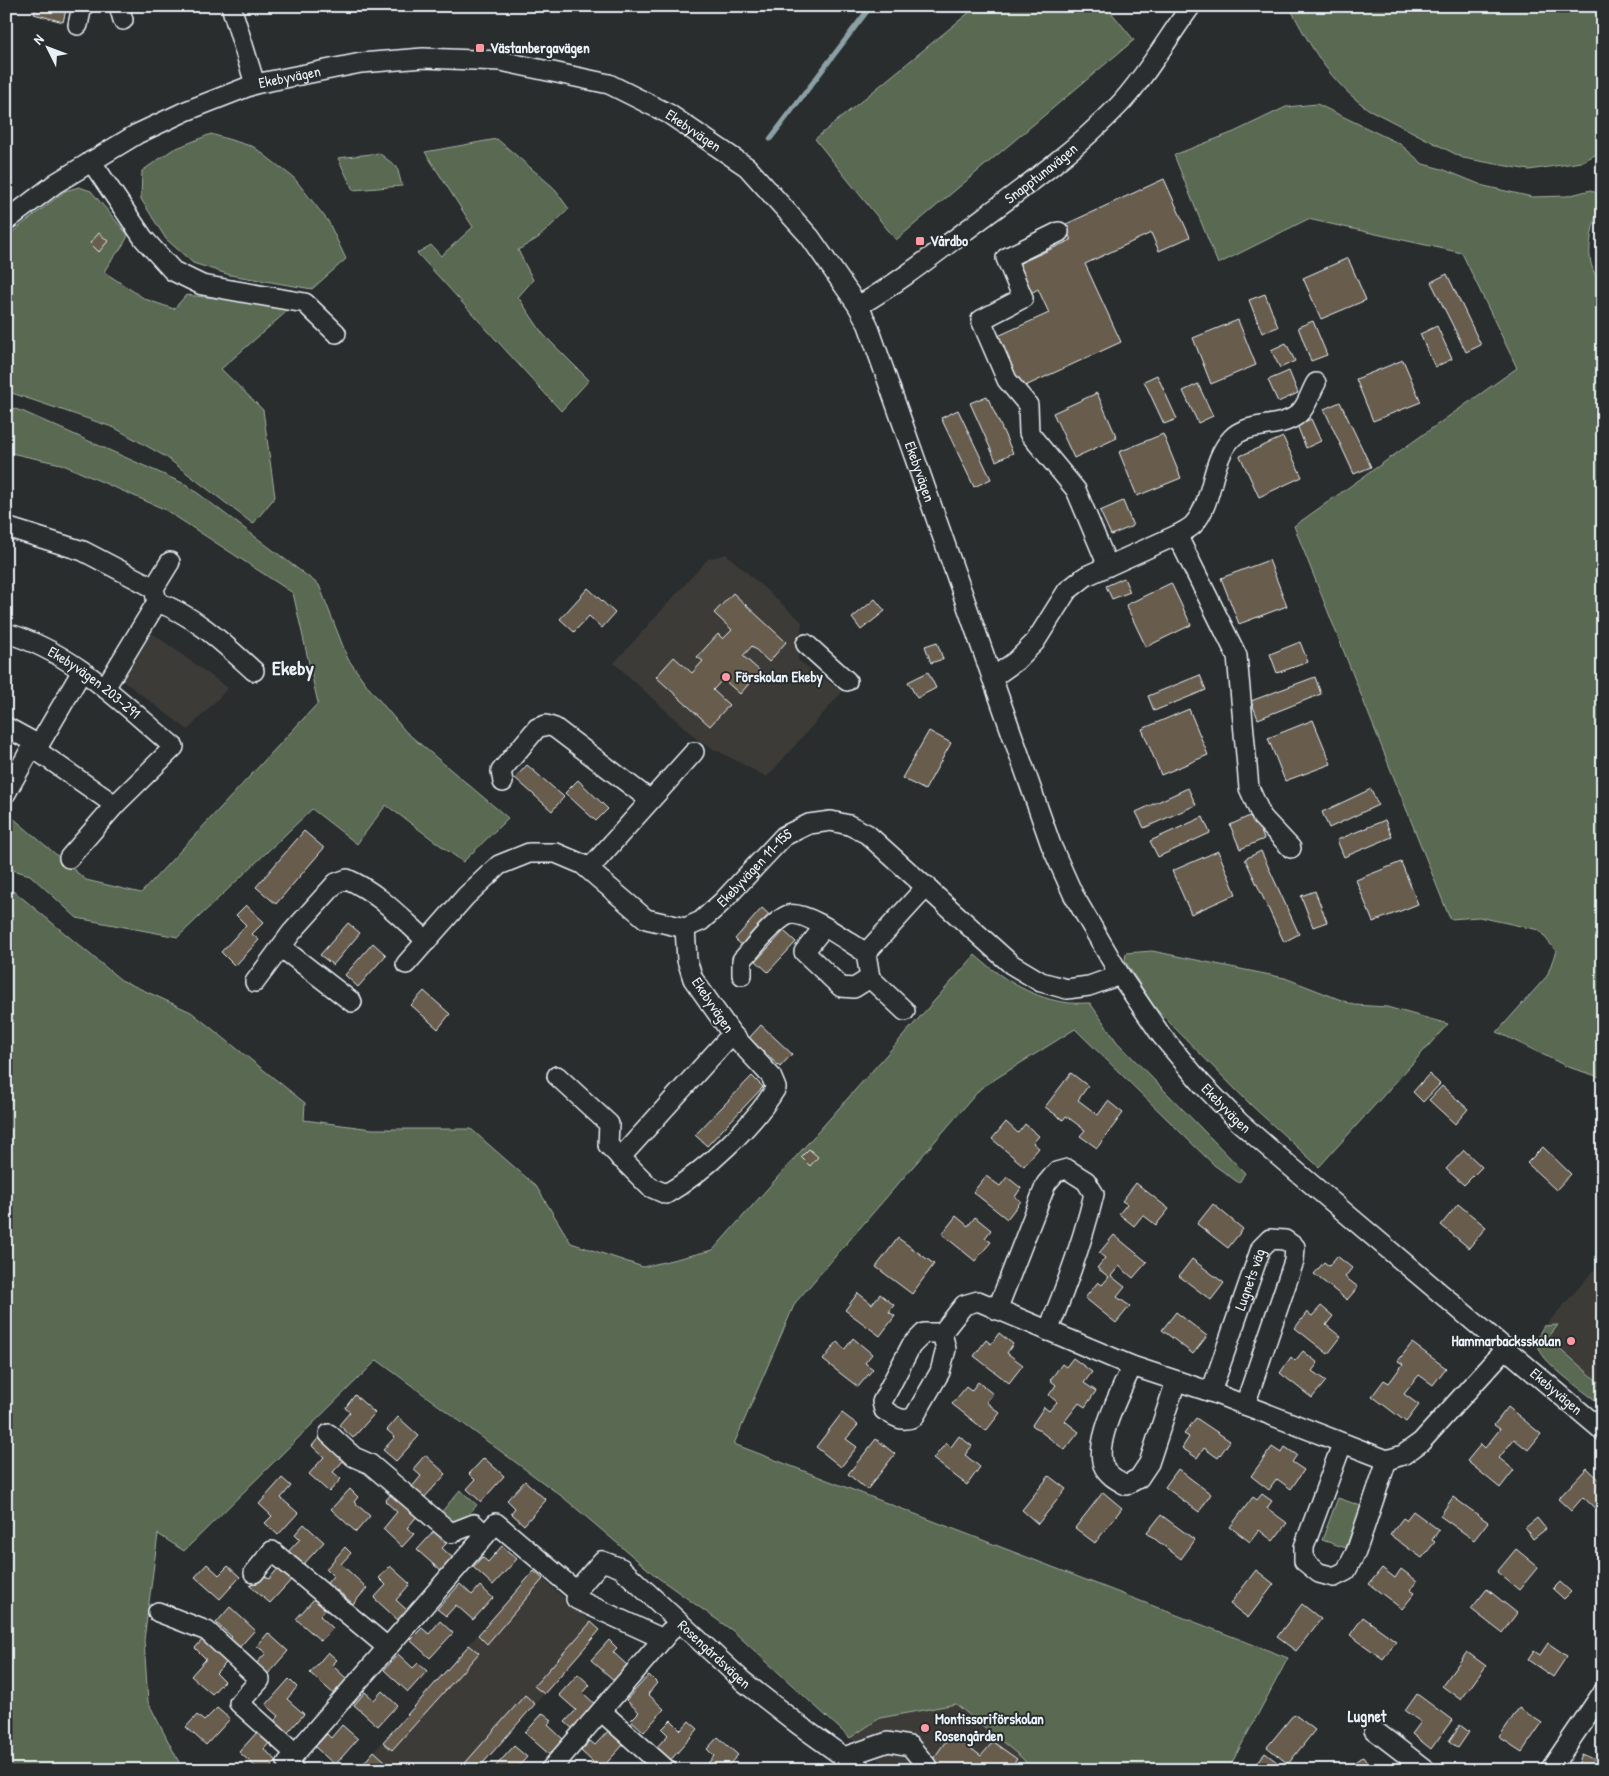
<svg xmlns="http://www.w3.org/2000/svg" width="1609" height="1776" viewBox="0 0 1609 1776" font-family="'Patrick Hand',sans-serif">
<rect width="100%" height="100%" fill="#2a2d2e"/>
<filter id="ink" filterUnits="userSpaceOnUse"><feTurbulence type="fractalNoise" baseFrequency=".02" numOctaves="2"/><feDisplacementMap in="SourceGraphic" scale="10" xChannelSelector="R" yChannelSelector="G"/><feConvolveMatrix kernelMatrix="1 2 1 2 8 2 1 2 1" color-interpolation-filters="sRGB"/></filter>
<g filter="url(#ink)">
<path fill="#3c3b38" d="M726 554 802 622 798 660 842 692 767 777 699 741 614 663 708 559Z
M152 633 228 688 188 730 122 680Z
M1603 1260V1408L1545 1359 1539 1348V1333Z
M534 1571 600 1630 477 1770H372L364 1763Z
M956 1704 1021 1757 1033 1770H892L850 1738 880 1718Z"/>
<path fill="#5a6951" stroke="#a1ada4" d="M977 6H1106L1134 40 896 240 815 139Z
M1289 6H1603V151L1581 162 1529 170 1463 158 1368 109C1329 81 1311 47 1289 6Z
M1317 104 1400 144 1423 164 1442 169 1484 186 1532 197 1567 196 1591 190 1601 196C1595 224 1578 261 1603 284V1078L1568 1067 1497 1032 1547 976 1556 951 1539 930 1479 917 1450 919 1294 526 1517 368 1462 253 1308 219 1218 264 1174 155 1234 132 1286 107Z
M211 134 254 147 294 178 328 221 346 259 312 289 230 275 193 263 166 239 141 199 142 171 172 150Z
M497 139 553 187 569 209 538 238 518 250 533 280 518 297 543 334 589 380 561 411 417 253 431 245 441 256 473 227 425 152Z
M379 153 397 167 402 186 353 190 338 158Z
M79 187 91 191 128 235C123 249 111 258 104 272L145 299 174 309 186 295 293 306 221 369 263 410 275 497 253 524 166 457 115 428 6 391V237L65 191Z
M6 406 24 412 187 485 319 585 348 659 369 688 406 732 508 818 463 862 386 805 357 844 312 809 178 937 77 918 30 875 6 868V812L86 880 141 893 318 703 293 593 164 509 61 464 6 452Z
M6 891 15 892 121 980 191 1012 305 1103 304 1120 372 1129H471L536 1186 571 1243 643 1267 713 1250 975 955C998 976 1030 997 1063 1002 1071 1004 1081 1003 1090 1003L1117 1042 1245 1173 1239 1183 1214 1165 1075 1029 981 1088 795 1303 734 1444 1288 1658 1228 1770H1033L1021 1757 956 1704 880 1718 850 1738 733 1631 657 1577 564 1498 377 1360 184 1551 158 1534 144 1640 148 1702 183 1770H6Z
M1152 951 1285 978 1354 1005 1387 1007 1448 1024 1319 1167 1252 1106 1155 1008 1125 961 1126 953Z
M1558 1325 1548 1338 1603 1386V1406C1588 1394 1544 1365 1539 1348 1537 1339 1539 1332 1544 1326Z
M460 1490 477 1505 466 1517 451 1525 439 1515Z
M1338 1498 1361 1506 1346 1548 1322 1540Z"/>
<g fill="none" stroke-linecap="round" stroke-linejoin="round">
<path stroke="#8ba1a6" stroke-width="5" d="M770 139 871 6"/>
</g>
<path fill="#675d4e" stroke="#e8f1f8" d="M36 6H67L63 22 34 14Z
M1164 179 1190 237 1159 251 1151 233 1085 264 1121 342 1021 388 998 336 1049 313 1038 289 1031 293 1018 264 1071 240 1064 225Z
M99 233 108 241 99 252 90 243Z
M1348 258 1366 300 1321 319 1303 278Z
M1447 274 1481 345 1466 352 1431 282Z
M1265 294 1278 327 1262 333 1249 300Z
M1238 320 1256 365 1211 384 1193 338Z
M1313 321 1327 355 1311 361 1298 327Z
M1437 326 1452 359 1435 367 1420 334Z
M1286 343 1295 361 1280 368 1271 350Z
M1403 360 1421 402 1373 421 1356 379Z
M1289 371 1298 393 1278 402 1268 380Z
M1157 375 1177 419 1164 424 1144 381Z
M1198 384 1213 416 1198 423 1183 391Z
M1097 393 1117 438 1074 458 1053 413Z
M987 396 1013 453 996 461 970 403Z
M1340 402 1371 467 1354 474 1324 409Z
M958 410 991 479 974 487 941 418Z
M1311 419 1321 441 1306 448 1297 425Z
M1163 434 1181 478 1137 496 1119 452Z
M1283 437 1302 477 1259 497 1240 456Z
M1123 501 1133 526 1111 535 1100 511Z
M1269 560 1287 606 1239 624 1221 578Z
M1124 578 1130 592 1112 599 1106 586Z
M1171 583 1191 625 1146 647 1126 605Z
M588 588 615 613 602 628 589 616 574 632 560 619Z
M733 593 786 642 769 662 752 646 743 656 760 671 740 694 723 679 713 690 729 705 710 726 656 677 674 657 692 673 703 661 697 657 718 634 723 639 732 630 714 613Z
M875 599 885 611 861 630 852 618Z
M937 642 943 659 931 663 925 646Z
M1300 642 1308 662 1277 673 1270 654Z
M928 672 936 688 917 698 908 682Z
M1200 675 1206 690 1154 711 1148 696Z
M1315 677 1321 694 1258 719 1251 701Z
M1189 709 1208 755 1161 775 1142 729Z
M1313 720 1331 764 1285 781 1268 738Z
M929 731 951 743 925 790 902 778Z
M527 765 564 797 552 811 515 778Z
M578 780 608 809 596 821 565 793Z
M1188 788 1196 805 1144 828 1136 812Z
M1371 789 1378 805 1329 828 1322 812Z
M1254 814 1264 839 1240 849 1230 825Z
M1203 817 1210 833 1158 857 1150 841Z
M1385 820 1392 837 1344 857 1337 840Z
M304 831 324 848 276 904 256 887Z
M1218 851 1236 894 1191 914 1172 871Z
M1261 851 1299 934 1284 942 1245 859Z
M1401 862 1418 904 1373 922 1356 880Z
M1315 891 1327 922 1313 927 1301 896Z
M246 905 264 922 252 934 259 940 235 966 221 952 246 925 236 915Z
M762 908 775 920 748 951 735 939Z
M348 923 360 933 333 965 320 955Z
M784 931 796 942 768 972 756 961Z
M373 943 386 955 358 987 345 975Z
M424 991 450 1014 438 1029 411 1005Z
M761 1025 792 1054 780 1067 749 1038Z
M1071 1073 1088 1086 1078 1100 1098 1115 1108 1101 1123 1113 1097 1148 1080 1136 1085 1130 1066 1116 1063 1120 1045 1107Z
M1429 1074 1440 1084 1423 1102 1413 1092Z
M752 1076 763 1087 707 1146 695 1135Z
M1442 1086 1468 1109 1455 1124 1429 1100Z
M1006 1122 1018 1133 1025 1124 1039 1136 1033 1143 1039 1148 1024 1166 992 1139Z
M1543 1147 1571 1174 1556 1190 1527 1163Z
M809 1149 818 1157 810 1166 801 1157Z
M1464 1150 1482 1167 1464 1185 1446 1169Z
M986 1176 1000 1186 1007 1177 1021 1188 1015 1197 1021 1201 1007 1219 973 1192Z
M1136 1183 1169 1209 1156 1225 1143 1215 1134 1226 1119 1214 1127 1204 1122 1201Z
M1213 1204 1243 1229 1228 1248 1197 1224Z
M1458 1204 1486 1227 1469 1248 1441 1225Z
M956 1216 968 1226 975 1217 991 1230 985 1238 991 1242 975 1261 942 1234Z
M1114 1235 1147 1262 1133 1278 1119 1266 1111 1276 1125 1287 1117 1297 1130 1306 1116 1323 1085 1298 1098 1282 1102 1285 1109 1277 1097 1268 1105 1258 1099 1253Z
M898 1238 934 1264 912 1294 876 1267Z
M1337 1256 1352 1268 1345 1277 1358 1287 1347 1300 1314 1274 1324 1262 1329 1266Z
M1192 1259 1224 1283 1211 1300 1179 1276Z
M858 1293 872 1304 880 1294 894 1305 889 1312 895 1316 880 1336 845 1310Z
M1321 1306 1333 1316 1326 1325 1341 1337 1328 1354 1295 1328 1307 1312 1312 1316Z
M1176 1312 1207 1336 1193 1354 1162 1330Z
M999 1333 1013 1344 1007 1353 1023 1365 1009 1383 974 1356 986 1340 991 1344Z
M853 1338 872 1354 865 1363 873 1369 858 1387 823 1360 837 1342 845 1349Z
M1412 1343 1446 1368 1433 1385 1419 1375 1404 1394 1419 1405 1406 1422 1372 1396 1384 1380 1389 1383 1403 1364 1398 1361Z
M1303 1351 1318 1363 1312 1371 1326 1381 1312 1398 1280 1373 1291 1357 1295 1361Z
M1073 1358 1092 1372 1084 1383 1096 1391 1085 1407 1079 1403 1065 1421 1079 1432 1065 1450 1032 1425 1044 1407 1049 1411 1057 1402 1049 1395 1056 1385 1050 1380 1062 1364 1066 1367Z
M978 1382 993 1394 986 1402 1000 1413 986 1431 952 1404 966 1387 971 1391Z
M355 1395 375 1413 353 1438 339 1425 350 1412 345 1408Z
M1508 1407 1541 1434 1528 1450 1514 1439 1499 1458 1514 1470 1500 1488 1467 1461 1481 1444 1485 1448 1500 1429 1494 1425Z
M842 1413 858 1425 846 1439 857 1447 841 1467 816 1447Z
M398 1417 419 1436 396 1461 383 1450 395 1437 387 1430Z
M1196 1418 1230 1441 1218 1458 1204 1448 1197 1458 1182 1448 1189 1437 1184 1434Z
M320 1436 345 1459 333 1472 341 1479 329 1492 309 1474 324 1457 312 1446Z
M959 1436 972 1446 965 1455 980 1467 967 1485 933 1459 946 1443 951 1447Z
M876 1439 895 1454 867 1490 848 1474Z
M1272 1447 1281 1453 1285 1447 1297 1455 1292 1462 1304 1470 1291 1489 1277 1479 1269 1490 1251 1476Z
M425 1455 446 1474 423 1499 411 1488 421 1476 413 1469Z
M484 1458 504 1476 481 1502 467 1489 475 1480 469 1474Z
M1587 1468 1603 1483 1601 1514 1583 1497 1571 1511 1558 1499Z
M1178 1469 1211 1494 1199 1512 1165 1487Z
M1049 1476 1066 1489 1038 1524 1022 1510Z
M282 1478 291 1486 281 1498 298 1513 278 1535 265 1523 272 1516 259 1504Z
M525 1481 546 1500 524 1525 511 1513 515 1508 507 1500Z
M350 1489 358 1497 354 1502 370 1516 356 1532 331 1509Z
M394 1491 419 1514 407 1528 414 1534 402 1547 383 1529 397 1512 385 1501Z
M1103 1492 1122 1508 1095 1543 1075 1528Z
M1262 1494 1272 1501 1267 1508 1287 1523 1273 1541 1259 1530 1250 1542 1230 1527 1253 1497 1257 1500Z
M1453 1497 1488 1522 1474 1540 1440 1516Z
M1413 1511 1439 1530 1432 1540 1435 1542 1422 1558 1390 1535 1403 1518 1406 1520Z
M1161 1515 1195 1540 1181 1559 1147 1533Z
M1537 1518 1546 1529 1533 1539 1525 1528Z
M304 1524 324 1542 301 1567 286 1554 300 1539 295 1534Z
M436 1529 449 1541 442 1548 454 1559 442 1572 417 1550Z
M502 1546 517 1559 493 1585 473 1567 482 1557 488 1562Z
M345 1547 351 1553 341 1564 367 1588 353 1604 337 1590 333 1595 324 1587 333 1576 326 1569Z
M1516 1549 1538 1567 1519 1590 1497 1572Z
M207 1564 219 1575 228 1566 240 1577 220 1599 195 1577Z
M280 1566 293 1578 270 1603 250 1586 261 1573 269 1579Z
M390 1566 410 1584 396 1600 408 1611 399 1621 374 1598 386 1585 379 1578Z
M1382 1568 1395 1578 1401 1569 1417 1581 1410 1590 1415 1593 1402 1609 1369 1584Z
M1256 1570 1274 1584 1248 1618 1230 1604Z
M534 1571 543 1579 487 1644 478 1635Z
M1560 1582 1571 1592 1564 1599 1553 1589Z
M460 1584 472 1595 480 1586 493 1598 473 1620 456 1605 446 1616 437 1609Z
M1487 1589 1517 1613 1502 1633 1471 1609Z
M315 1598 327 1608 320 1616 333 1628 321 1641 296 1619Z
M1302 1604 1321 1619 1296 1651 1277 1637Z
M230 1607 255 1630 237 1650 228 1642 232 1637 216 1623Z
M1363 1617 1396 1641 1383 1659 1350 1635Z
M440 1621 453 1633 430 1658 410 1640 422 1628 429 1634Z
M591 1622 600 1630 544 1694 534 1686Z
M268 1633 288 1651 266 1676 254 1666 266 1653 257 1646Z
M203 1639 228 1661 216 1673 224 1681 212 1694 191 1676 206 1659 195 1648Z
M609 1640 617 1648 613 1652 629 1667 616 1682 591 1660Z
M1548 1643 1567 1656 1553 1677 1528 1660 1534 1651 1540 1655Z
M469 1645 479 1653 392 1750 383 1742Z
M328 1652 337 1660 332 1665 348 1680 335 1695 310 1673Z
M1467 1652 1486 1666 1461 1700 1442 1686Z
M398 1654 413 1668 418 1663 427 1671 408 1692 384 1670Z
M578 1674 590 1685 583 1693 596 1705 574 1730 565 1722 576 1710 559 1695Z
M649 1675 657 1683 648 1694 664 1709 644 1732 631 1720 639 1712 626 1700Z
M289 1679 297 1687 287 1699 304 1714 285 1736 271 1724 279 1716 266 1705Z
M382 1691 397 1705 378 1726 354 1705 365 1692 374 1700Z
M1417 1694 1452 1720 1431 1749 1412 1734 1421 1722 1405 1711Z
M525 1695 535 1704 477 1770H459Z
M217 1708 230 1719 206 1745 186 1727 197 1715 204 1721Z
M1519 1708 1542 1723 1522 1752 1499 1737Z
M543 1713 552 1720 548 1725 565 1741 551 1756 525 1733Z
M1294 1714 1315 1730 1288 1764 1267 1747Z
M671 1720 681 1730 689 1721 698 1729 668 1763 654 1750 668 1735 662 1729Z
M342 1725 358 1739 335 1765 315 1747 327 1734 331 1738Z
M1460 1725 1469 1732 1458 1748 1449 1741Z
M610 1729 625 1743 600 1770H588L593 1762 581 1751 590 1741 595 1745Z
M259 1730 271 1741 264 1749 277 1761 268 1770H259L239 1752Z
M951 1734 981 1756 993 1742 1017 1759 1009 1770H949L933 1759Z
M718 1737 738 1755 724 1770H704L703 1769 714 1756 707 1749Z
M514 1746 527 1757 519 1766 524 1770H496L494 1768Z
M374 1751 395 1770H372L364 1763Z
M1265 1753 1285 1768 1284 1770 1253 1768Z
M1582 1754 1603 1763V1770H1576Z
M1363 1756 1373 1770H1344Z
M647 1762 656 1770H640Z"/>
<g fill="none" stroke-linecap="round" stroke-linejoin="round">
<defs>
<g id="street">
<path d="M119 6 123 20"/>
<path d="M231 6 255 84"/>
<path d="M78 25 82 6"/>
<path d="M91 161 144 239 173 271 202 285 305 303 336 333"/>
<path id="s1" d="M6 221 56 183 137 134 186 111 255 84 361 63 423 58 501 61 609 84 669 114 747 167 810 237 858 306 868 325 1051 845 1073 894 1120 975 1161 1035 1202 1084 1239 1122 1277 1155 1603 1431"/>
<path d="M1059 232 1006 258 1023 298 981 320 1007 380 1028 405 1029 433 1076 490 1108 566"/>
<path id="s2" d="M858 306C900 282 937 252 976 223 1026 186 1076 150 1119 105 1144 79 1169 36 1191 6"/>
<path d="M6 527 83 551 154 588"/>
<path d="M1177 535C1182 532 1189 529 1193 525 1215 501 1209 462 1232 438 1249 420 1286 431 1302 410 1308 403 1311 391 1316 383"/>
<path d="M157 602C196 616 224 644 254 671"/>
<path id="s3" d="M6 633C72 651 123 704 174 747L115 805 69 858"/>
<path d="M806 644 847 681"/>
<path d="M992 678 1016 661 1035 642 1067 591 1086 576 1177 535 1237 656 1249 788 1262 817 1291 848"/>
<path d="M105 688 157 602 154 588 170 562"/>
<path d="M6 727 39 745"/>
<path d="M36 750 115 805"/>
<path d="M503 782 501 771 537 728 546 725 555 728 650 800"/>
<path d="M6 793 28 754 36 750 82 671"/>
<path d="M589 869 694 752"/>
<path d="M824 927 804 952 841 987 854 988 870 978"/>
<path d="M282 948 352 1002"/>
<path d="M866 953 927 886"/>
<path id="s4" d="M406 964 466 896 499 865 529 853H556L582 864 646 919 685 928 701 921 722 902 784 836 809 824 831 821 849 825 867 834 1011 964 1041 982 1067 989 1089 986 1120 975"/>
<path d="M742 975V960C753 948 773 921 788 915 805 909 851 944 866 953L870 978 905 1011"/>
<path d="M255 982 292 932 336 883 347 879C378 892 402 919 427 941"/>
<path d="M557 1076 609 1124 608 1145 650 1187 666 1194C704 1172 753 1126 776 1088L771 1076 732 1034 693 979 687 960 685 928"/>
<path d="M620 1158 732 1034"/>
<path d="M997 1310 1046 1184 1056 1172 1067 1169 1086 1181 1094 1194C1083 1241 1066 1287 1048 1331"/>
<path d="M924 1333H942L946 1349 940 1372 914 1417C902 1423 894 1416 884 1410L882 1402 911 1346Z"/>
<path d="M942 1333 964 1305 978 1301 1132 1366 1211 1392 1387 1460 1403 1455 1421 1442 1506 1348"/>
<path d="M1132 1366C1122 1389 1094 1441 1103 1465 1107 1475 1117 1480 1126 1485L1139 1478 1149 1463 1176 1381"/>
<path id="s5" d="M1211 1392 1261 1248 1270 1239 1285 1240 1295 1247 1294 1261 1245 1405"/>
<path d="M329 1434 354 1457 370 1464 451 1533 474 1524 485 1535"/>
<path d="M1342 1444 1304 1547V1561L1319 1573 1334 1577 1346 1571 1356 1552 1387 1460"/>
<path d="M254 1573 272 1551 387 1647"/>
<path d="M576 1599 663 1639 670 1631"/>
<path d="M158 1612 207 1631 260 1680 239 1703 295 1753"/>
<path d="M601 1711 667 1770"/>
<path d="M1374 1730 1426 1770"/>
<path d="M844 1757 888 1742 910 1746 930 1770"/>
<path id="s6" d="M294 1770 287 1763 496 1523 576 1591 602 1561 621 1568 744 1682 799 1725 862 1770"/>
<path d="M550 1770 663 1639"/>
<path d="M1550 1770 1603 1692"/>
</g>
</defs>
<use href="#street" stroke="#e8f1f8" stroke-width="22"/>
<use href="#street" stroke="#2a2d2e" stroke-width="19"/>
</g>
</g>
<g fill="#ff9aa2" stroke="#2a2d2e" stroke-width="2">
<rect x="475" y="43" width="10" height="10" rx="2.5"/>
<rect x="915" y="236" width="10" height="10" rx="2.5"/>
<circle cx="726" cy="677" r="5"/>
<circle cx="1571" cy="1341" r="5"/>
<circle cx="925" cy="1728" r="5"/>
</g>
<g text-anchor="middle" stroke-width="4" stroke-linejoin="round" paint-order="stroke">
<g font-size="15" font-weight="bold" fill="#e8f1f8" stroke="#2a2d2e" text-anchor="start">
<text x="490" y="53">Västanbergavägen</text>
<text x="930" y="246">Vårdbo</text>
<text x="736" y="682">Förskolan Ekeby</text>
<text x="1561" y="1346" text-anchor="end">Hammarbacksskolan</text>
<text x="935" y="1724">Montissoriförskolan<tspan x="935" dy="17">Rosengården</tspan></text>
</g>
<g font-size="15" fill="#e8f1f8" stroke="#2a2d2e">
<text dy="5" stroke="none"><textPath href="#s1" startOffset="321">Ekebyvägen</textPath></text>
<text dy="5" stroke="none"><textPath href="#s1" startOffset="741">Ekebyvägen</textPath></text>
<text dy="5" stroke="none"><textPath href="#s2" startOffset="226">Snapptunavägen</textPath></text>
<text dy="5" stroke="none"><textPath href="#s1" startOffset="1161">Ekebyvägen</textPath></text>
<text dy="5" stroke="none"><textPath href="#s3" startOffset="102">Ekebyvägen 203-291</textPath></text>
<text dy="5" stroke="none"><textPath href="#s4" startOffset="441">Ekebyvägen 11-155</textPath></text>
<text transform="translate(713 1005) rotate(56)" y="5">Ekebyvägen</text>
<text dy="5" stroke="none"><textPath href="#s1" startOffset="1875">Ekebyvägen</textPath></text>
<text dy="5" stroke="none"><textPath href="#s5" startOffset="119">Lugnets väg</textPath></text>
<text dy="5" stroke="none"><textPath href="#s1" startOffset="2310">Ekebyvägen</textPath></text>
<text dy="5" stroke="none"><textPath href="#s6" startOffset="620">Rosengårdsvägen</textPath></text>
</g>
<g font-size="16" font-weight="bold" fill="#e8f1f8" stroke="#2a2d2e">
<text x="1367" y="1722">Lugnet</text>
</g>
<g font-size="20" font-weight="bold" fill="#e8f1f8" stroke="#2a2d2e">
<text x="293" y="675">Ekeby</text>
</g>
</g>
<rect width="1609" height="1776" fill="none" stroke="#2a2d2e" stroke-width="25"/>
<rect x="12" y="12" width="1584" height="1751" fill="none" stroke="#e8f1f8" stroke-width="2" filter="url(#ink)"/>
<g transform="translate(48 48) rotate(312)" stroke="#2a2d2e" stroke-width="4" paint-order="stroke">
<path d="M0-4L9 19L0 12L-9 19Z" fill="#e8f1f8"/>
<text y="-8" font-size="14" font-weight="bold" text-anchor="middle" fill="#e8f1f8">N</text>
</g>
</svg>
